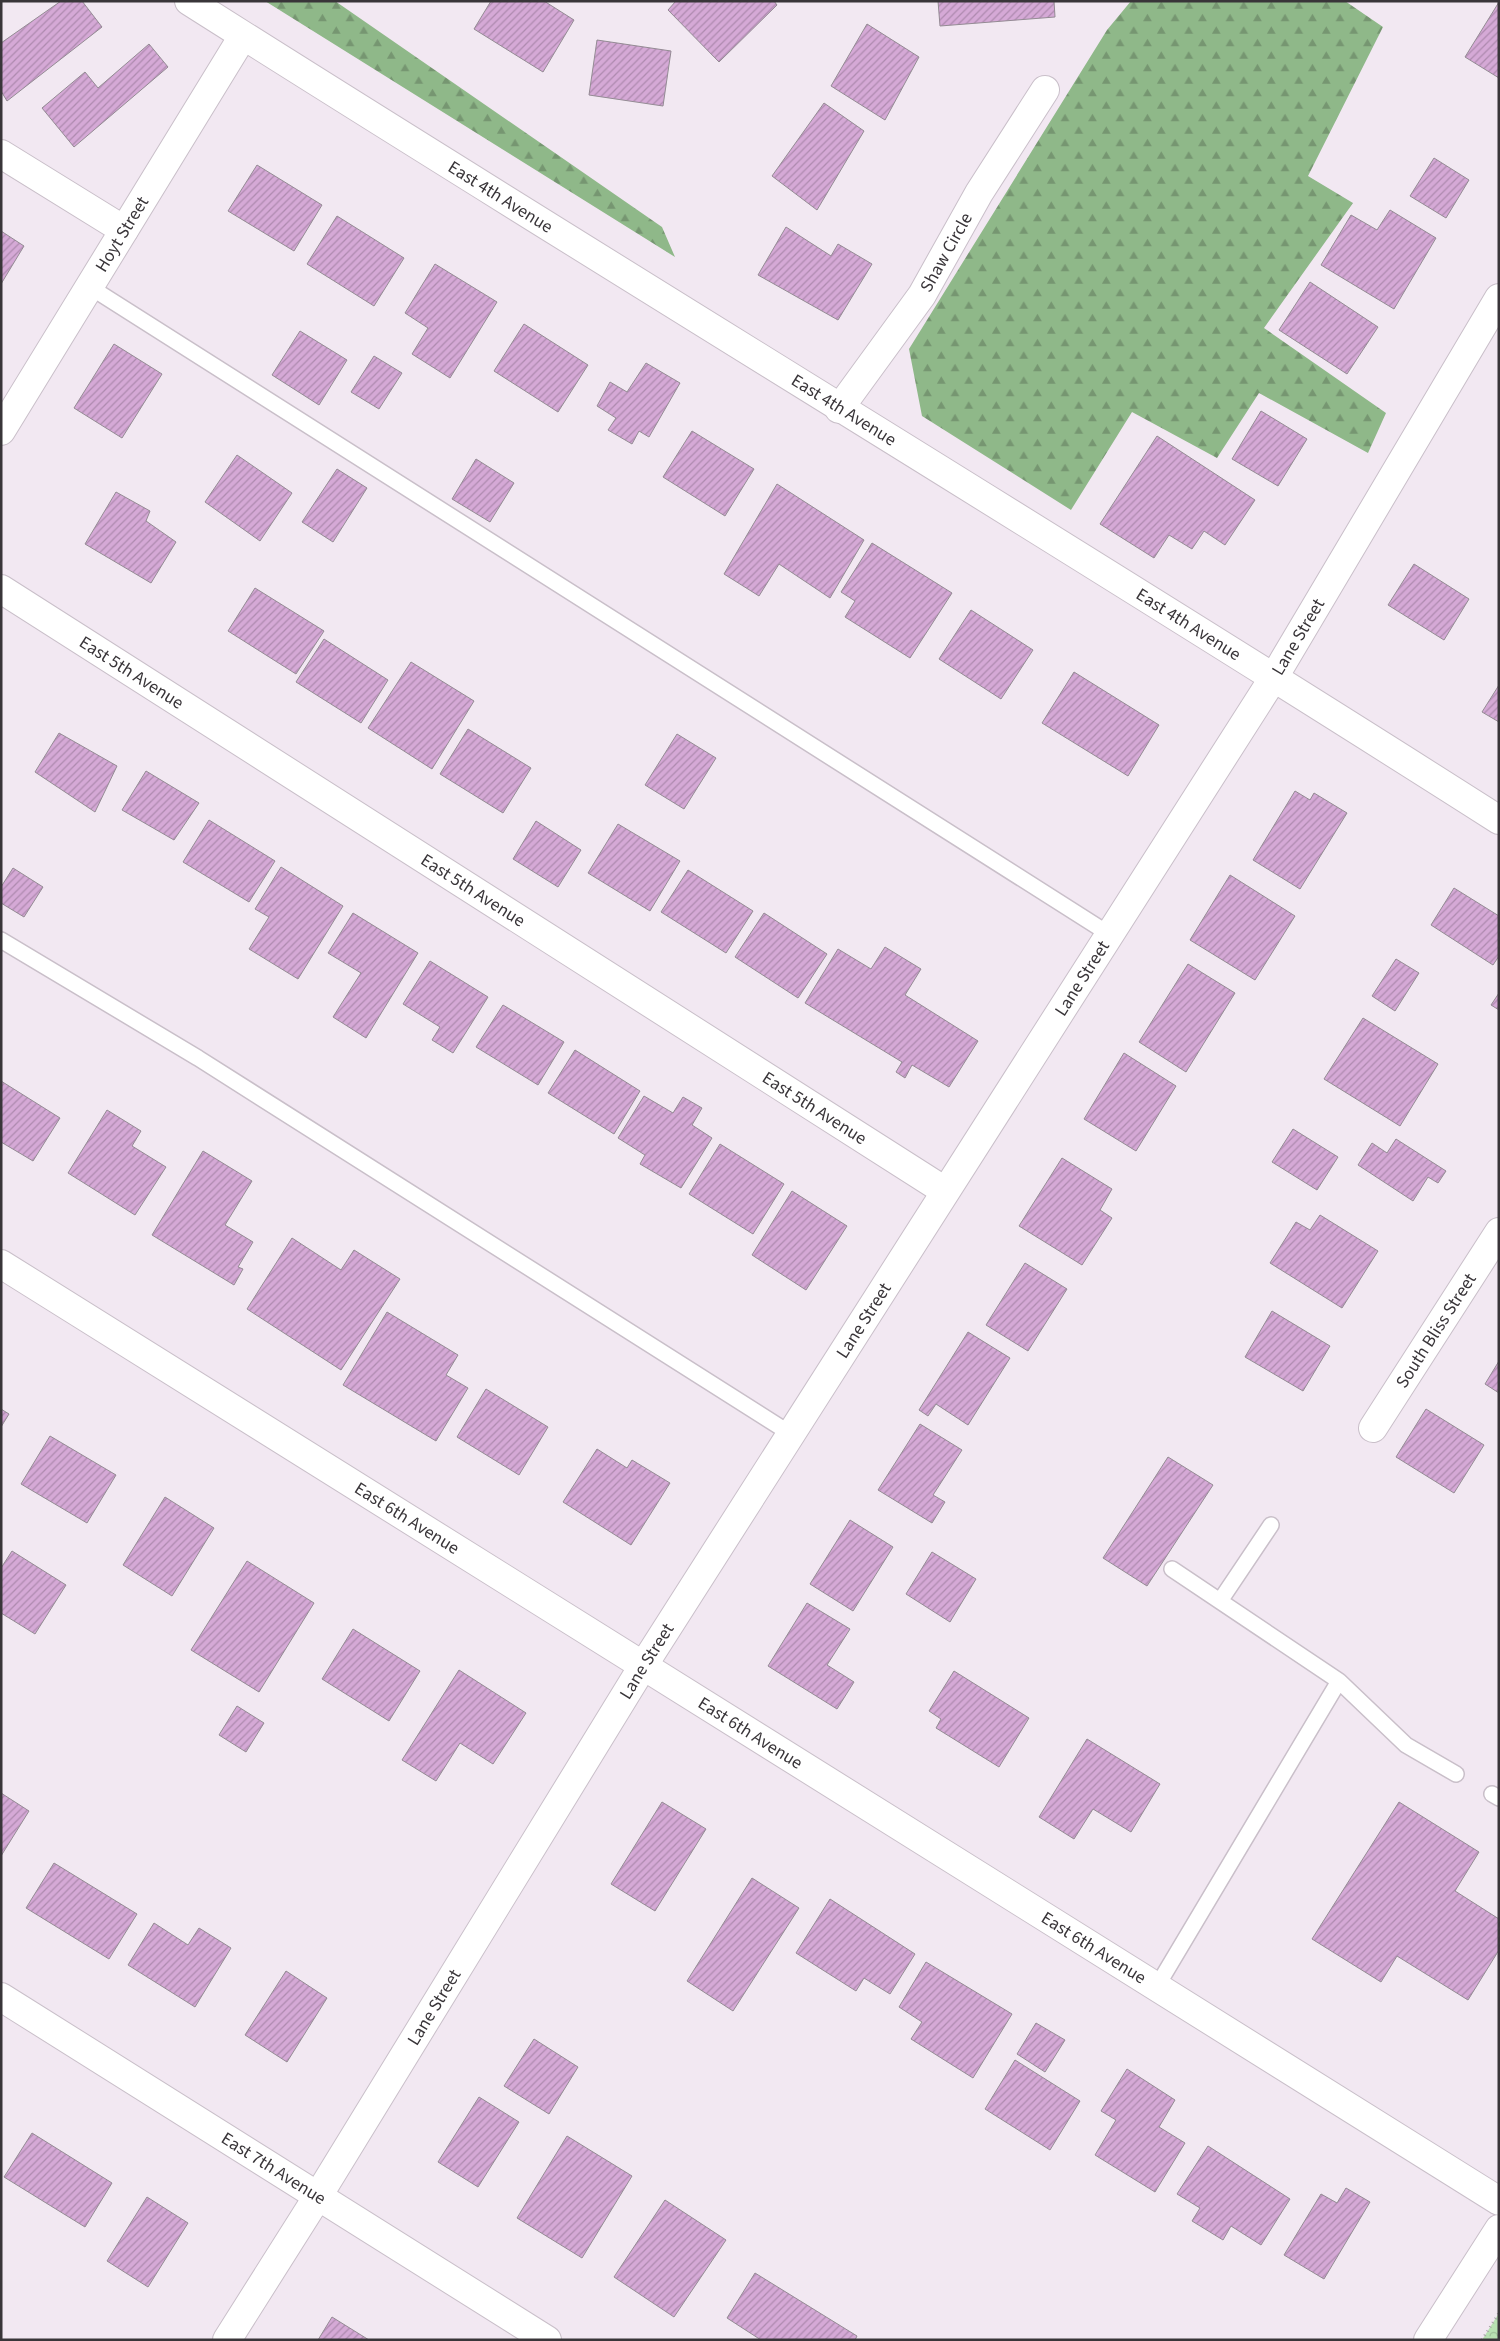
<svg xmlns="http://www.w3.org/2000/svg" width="1500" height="2341" viewBox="0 0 1500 2341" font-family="'Source Sans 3',sans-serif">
<defs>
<pattern id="forest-firs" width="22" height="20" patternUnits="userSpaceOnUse" patternTransform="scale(1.25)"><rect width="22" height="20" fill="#8fb889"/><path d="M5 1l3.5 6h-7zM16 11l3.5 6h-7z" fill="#769671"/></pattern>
<pattern id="park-crowns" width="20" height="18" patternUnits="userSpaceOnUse" patternTransform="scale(1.25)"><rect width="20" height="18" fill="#b8e2b2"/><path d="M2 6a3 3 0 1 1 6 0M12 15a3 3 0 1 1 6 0" fill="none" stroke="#9fc29a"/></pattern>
<pattern id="building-hatch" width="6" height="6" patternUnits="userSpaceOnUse" patternTransform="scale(1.25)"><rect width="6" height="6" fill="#d5a9d6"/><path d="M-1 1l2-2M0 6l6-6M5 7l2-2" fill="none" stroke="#ae8aaf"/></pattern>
</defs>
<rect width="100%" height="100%" fill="#f2e8f2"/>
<path fill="url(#forest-firs)" d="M265 1H335L662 227 675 257Z
M1131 1H1345L1383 27 1308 176 1353 203 1264 328 1386 413 1368 453 1259 393 1217 458 1132 412 1071 510 922 416 909 349 1107 30Z"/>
<path fill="url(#park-crowns)" d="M1499 2313V2340H1482Z"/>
<path fill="url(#building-hatch)" stroke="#948b94" d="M61 1H82L102 27 7 101 1 91V43Z
M491 1H544L574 20 543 72 474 29Z
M676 1H774L777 5 719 62 668 10Z
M938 1H1054L1055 17 940 26Z
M1499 2V78L1465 57Z
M867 24 919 57 885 120 831 86Z
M597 40 671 51 663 106 589 95Z
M149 44 168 67 74 147 42 108 85 72 98 88Z
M824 103 864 131 817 210 772 176Z
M1434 158 1469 180 1446 218 1410 196Z
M257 165 322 205 294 251 228 211Z
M1390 210 1436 238 1394 309 1321 265 1351 215 1377 230Z
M337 216 404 258 374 306 307 264Z
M786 227 831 256 838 244 872 264 838 320 758 275Z
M1 231 24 246 1 284Z
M435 264 497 302 450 378 412 354 428 328 405 313Z
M1310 282 1378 327 1347 374 1279 330Z
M524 324 588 365 558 412 494 371Z
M300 331 347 360 319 405 272 375Z
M114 344 162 374 122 438 74 408Z
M374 356 402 373 379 409 351 392Z
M646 363 680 383 649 437 639 431 632 444 608 430 616 418 597 406 610 382 627 392Z
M1261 411 1307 439 1278 486 1232 459Z
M692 431 754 469 725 516 663 477Z
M1157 436 1255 500 1225 545 1204 531 1192 549 1169 535 1154 558 1100 524Z
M237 455 292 493 260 541 205 502Z
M476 459 514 483 490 522 452 499Z
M337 469 367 488 333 542 302 522Z
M777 484 864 540 830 598 779 564 759 596 724 574Z
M116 492 150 511 146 521 176 542 151 583 85 544Z
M872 543 952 593 910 658 845 617 855 601 841 592Z
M1414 564 1469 599 1444 640 1388 605Z
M255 588 324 631 296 674 228 631Z
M971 610 1033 650 1001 699 939 659Z
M324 639 388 680 361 723 296 682Z
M411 662 474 701 432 769 368 728Z
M1074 672 1159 725 1128 776 1042 723Z
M1499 685V722L1482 712Z
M468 729 531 768 503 813 440 774Z
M59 733 117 766 95 812 35 772Z
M677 734 716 758 684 809 645 785Z
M146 771 199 803 174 840 122 810Z
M1295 791 1310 800 1314 793 1347 813 1300 889 1253 860Z
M209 820 275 861 249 902 183 862Z
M536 821 581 850 558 887 513 859Z
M618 824 680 861 650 911 588 873Z
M281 867 343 906 298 979 249 949 269 917 255 909Z
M13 868 43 887 24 917 1 903V887Z
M688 870 753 911 726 953 661 912Z
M1230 875 1295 916 1255 980 1190 940Z
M1454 888 1499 916V956L1493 965 1431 925Z
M353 913 418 953 366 1038 333 1017 361 973 328 953Z
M764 913 827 954 798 998 735 957Z
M885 947 921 969 905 995 978 1041 949 1087 912 1065 905 1078 896 1072 902 1062 805 1003 838 949 871 969Z
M1396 959 1419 973 1395 1011 1372 996Z
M430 961 488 997 453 1053 432 1040 440 1027 403 1004Z
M1188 964 1235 993 1186 1072 1139 1042Z
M1499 993V1010L1491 1005Z
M503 1005 564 1042 538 1085 476 1047Z
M1363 1018 1438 1064 1400 1126 1324 1079Z
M575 1050 640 1091 614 1134 548 1093Z
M1124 1053 1176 1086 1136 1151 1084 1119Z
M1 1081 60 1118 33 1161 1 1142Z
M644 1096 673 1113 683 1097 702 1108 692 1125 712 1138 681 1188 640 1164 645 1155 618 1138Z
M107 1110 141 1131 132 1146 166 1167 135 1215 68 1173Z
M1293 1129 1338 1157 1317 1190 1272 1162Z
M1396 1139 1446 1171 1438 1183 1428 1177 1413 1201 1358 1165 1372 1143 1387 1153Z
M720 1144 784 1184 753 1234 689 1194Z
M203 1151 252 1181 225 1225 253 1242 238 1267 243 1269 234 1285 152 1235Z
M1062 1158 1112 1189 1100 1210 1112 1218 1082 1265 1019 1226Z
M792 1191 847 1226 806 1290 752 1255Z
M1320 1215 1378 1251 1342 1308 1270 1263 1296 1222 1310 1230Z
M292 1238 341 1270 354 1250 400 1279 341 1370 247 1309Z
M1025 1263 1067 1289 1028 1351 986 1325Z
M1272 1311 1330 1346 1303 1391 1245 1357Z
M387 1312 458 1355 446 1375 468 1388 436 1441 343 1385Z
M968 1332 1010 1358 968 1425 936 1404 928 1416 919 1410Z
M1499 1361V1393L1485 1384Z
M486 1389 548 1427 519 1475 457 1437Z
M1 1409 9 1414 1 1427Z
M1426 1409 1484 1445 1454 1493 1396 1457Z
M920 1424 962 1450 933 1495 945 1502 932 1523 878 1490Z
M50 1436 116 1475 87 1523 21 1484Z
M597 1449 627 1468 632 1460 670 1483 631 1545 563 1502Z
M1168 1457 1213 1485 1147 1586 1103 1558Z
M165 1497 214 1528 172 1596 123 1565Z
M850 1520 893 1547 853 1611 810 1584Z
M12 1551 66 1585 35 1634 1 1613V1568Z
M932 1552 976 1579 950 1622 906 1594Z
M247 1561 314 1603 259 1692 191 1650Z
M807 1603 850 1629 827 1665 854 1682 837 1709 768 1666Z
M353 1629 420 1671 389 1721 322 1679Z
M459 1670 526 1713 493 1764 460 1743 436 1781 402 1760Z
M954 1671 1029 1718 999 1767 936 1728 941 1719 929 1711Z
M237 1706 264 1723 246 1752 219 1735Z
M1087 1739 1160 1784 1131 1832 1093 1809 1074 1839 1039 1817Z
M1 1793 29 1811 1 1856Z
M662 1802 706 1829 655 1911 611 1884Z
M1399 1802 1479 1852 1455 1891 1499 1919V1950L1468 2000 1397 1956 1381 1982 1312 1939Z
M54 1863 137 1914 109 1959 26 1908Z
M752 1878 799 1908 733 2011 687 1981Z
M830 1899 915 1954 890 1994 864 1978 856 1991 796 1953Z
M154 1923 188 1945 199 1928 231 1948 195 2007 128 1965Z
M926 1962 1012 2014 973 2078 911 2039 922 2022 899 2007Z
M286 1971 327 1998 287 2062 245 2035Z
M1036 2023 1065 2040 1045 2072 1017 2054Z
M534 2039 578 2067 549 2114 504 2086Z
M1015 2060 1080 2101 1050 2150 985 2109Z
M1127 2069 1175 2100 1159 2127 1185 2143 1155 2192 1095 2155 1116 2120 1101 2111Z
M479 2097 519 2122 478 2187 438 2162Z
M32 2133 112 2183 85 2227 4 2177Z
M567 2136 632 2176 582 2258 517 2218Z
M1208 2146 1290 2199 1261 2245 1231 2226 1223 2240 1192 2221 1200 2208 1177 2194Z
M1346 2188 1370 2202 1324 2279 1284 2255 1321 2194 1337 2203Z
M147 2197 188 2223 148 2287 107 2261Z
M665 2200 726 2240 674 2317 614 2277Z
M755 2273 857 2336 855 2340H761L727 2318Z
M332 2317 369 2340H318Z"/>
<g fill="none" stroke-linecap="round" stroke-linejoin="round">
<defs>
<path id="service" d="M90 287 1109 934
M1 940 198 1058 791 1434
M1220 1601 1271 1525
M1339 1681 1406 1745 1456 1774
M1492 1794 1499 1798
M1156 1988 1339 1681 1172 1569"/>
<g id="minor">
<path id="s1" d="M189 1C624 277 1065 543 1499 820"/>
<path d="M1 154 124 230"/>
<path id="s2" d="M839 409 922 295 979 193 1045 90"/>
<path id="s3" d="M1 431 243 36"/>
<path id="s4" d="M1 589 945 1191"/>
<path id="s5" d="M1373 1428 1499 1232"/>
<path id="s6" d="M1 1997 547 2340"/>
<path id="s7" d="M227 2340 318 2196 643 1666 1274 677 1499 298"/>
</g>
<g id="tertiary">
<path id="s8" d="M1 1264 1499 2201"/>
<path d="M1428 2340 1499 2229"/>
</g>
</defs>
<use href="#service" stroke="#c9bfc9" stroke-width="18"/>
<use href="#minor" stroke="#c9bfc9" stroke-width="30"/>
<use href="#tertiary" stroke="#c9bfc9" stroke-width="30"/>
<path stroke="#a7a0a7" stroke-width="3" stroke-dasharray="1 4" stroke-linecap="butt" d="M1482 2340 1499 2313"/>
<use href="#service" stroke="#fff" stroke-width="15"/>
<use href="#minor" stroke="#fff" stroke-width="28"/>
<use href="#tertiary" stroke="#fff" stroke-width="28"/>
</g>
<g text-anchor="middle" stroke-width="4.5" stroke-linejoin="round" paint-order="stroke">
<g font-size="18" fill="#393539" stroke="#f2e8f2">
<text dy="6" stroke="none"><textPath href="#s1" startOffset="368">East 4th Avenue</textPath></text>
<text dy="6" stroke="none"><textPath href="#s3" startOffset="231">Hoyt Street</textPath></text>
<text dy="6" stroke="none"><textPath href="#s2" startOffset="190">Shaw Circle</textPath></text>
<text dy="6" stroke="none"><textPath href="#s1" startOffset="772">East 4th Avenue</textPath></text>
<text dy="6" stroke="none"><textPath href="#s1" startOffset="1178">East 4th Avenue</textPath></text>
<text dy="6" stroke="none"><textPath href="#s7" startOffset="2012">Lane Street</textPath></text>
<text dy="6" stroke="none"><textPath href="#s4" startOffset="155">East 5th Avenue</textPath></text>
<text dy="6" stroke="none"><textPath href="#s4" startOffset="560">East 5th Avenue</textPath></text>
<text dy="6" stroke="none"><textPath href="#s7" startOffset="1608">Lane Street</textPath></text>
<text dy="6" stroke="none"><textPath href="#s4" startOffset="965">East 5th Avenue</textPath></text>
<text dy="6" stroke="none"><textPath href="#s7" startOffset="1202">Lane Street</textPath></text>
<text dy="6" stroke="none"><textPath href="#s5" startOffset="116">South Bliss Street</textPath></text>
<text dy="6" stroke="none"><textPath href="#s8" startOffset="479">East 6th Avenue</textPath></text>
<text dy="6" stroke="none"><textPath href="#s7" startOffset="798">Lane Street</textPath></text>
<text dy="6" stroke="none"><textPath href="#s8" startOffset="884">East 6th Avenue</textPath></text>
<text dy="6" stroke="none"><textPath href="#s8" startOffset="1289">East 6th Avenue</textPath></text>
<text dy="6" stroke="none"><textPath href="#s7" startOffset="392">Lane Street</textPath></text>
<text dy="6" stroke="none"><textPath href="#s6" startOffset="322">East 7th Avenue</textPath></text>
</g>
</g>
<rect width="1500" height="2341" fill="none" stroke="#393539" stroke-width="5"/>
</svg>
